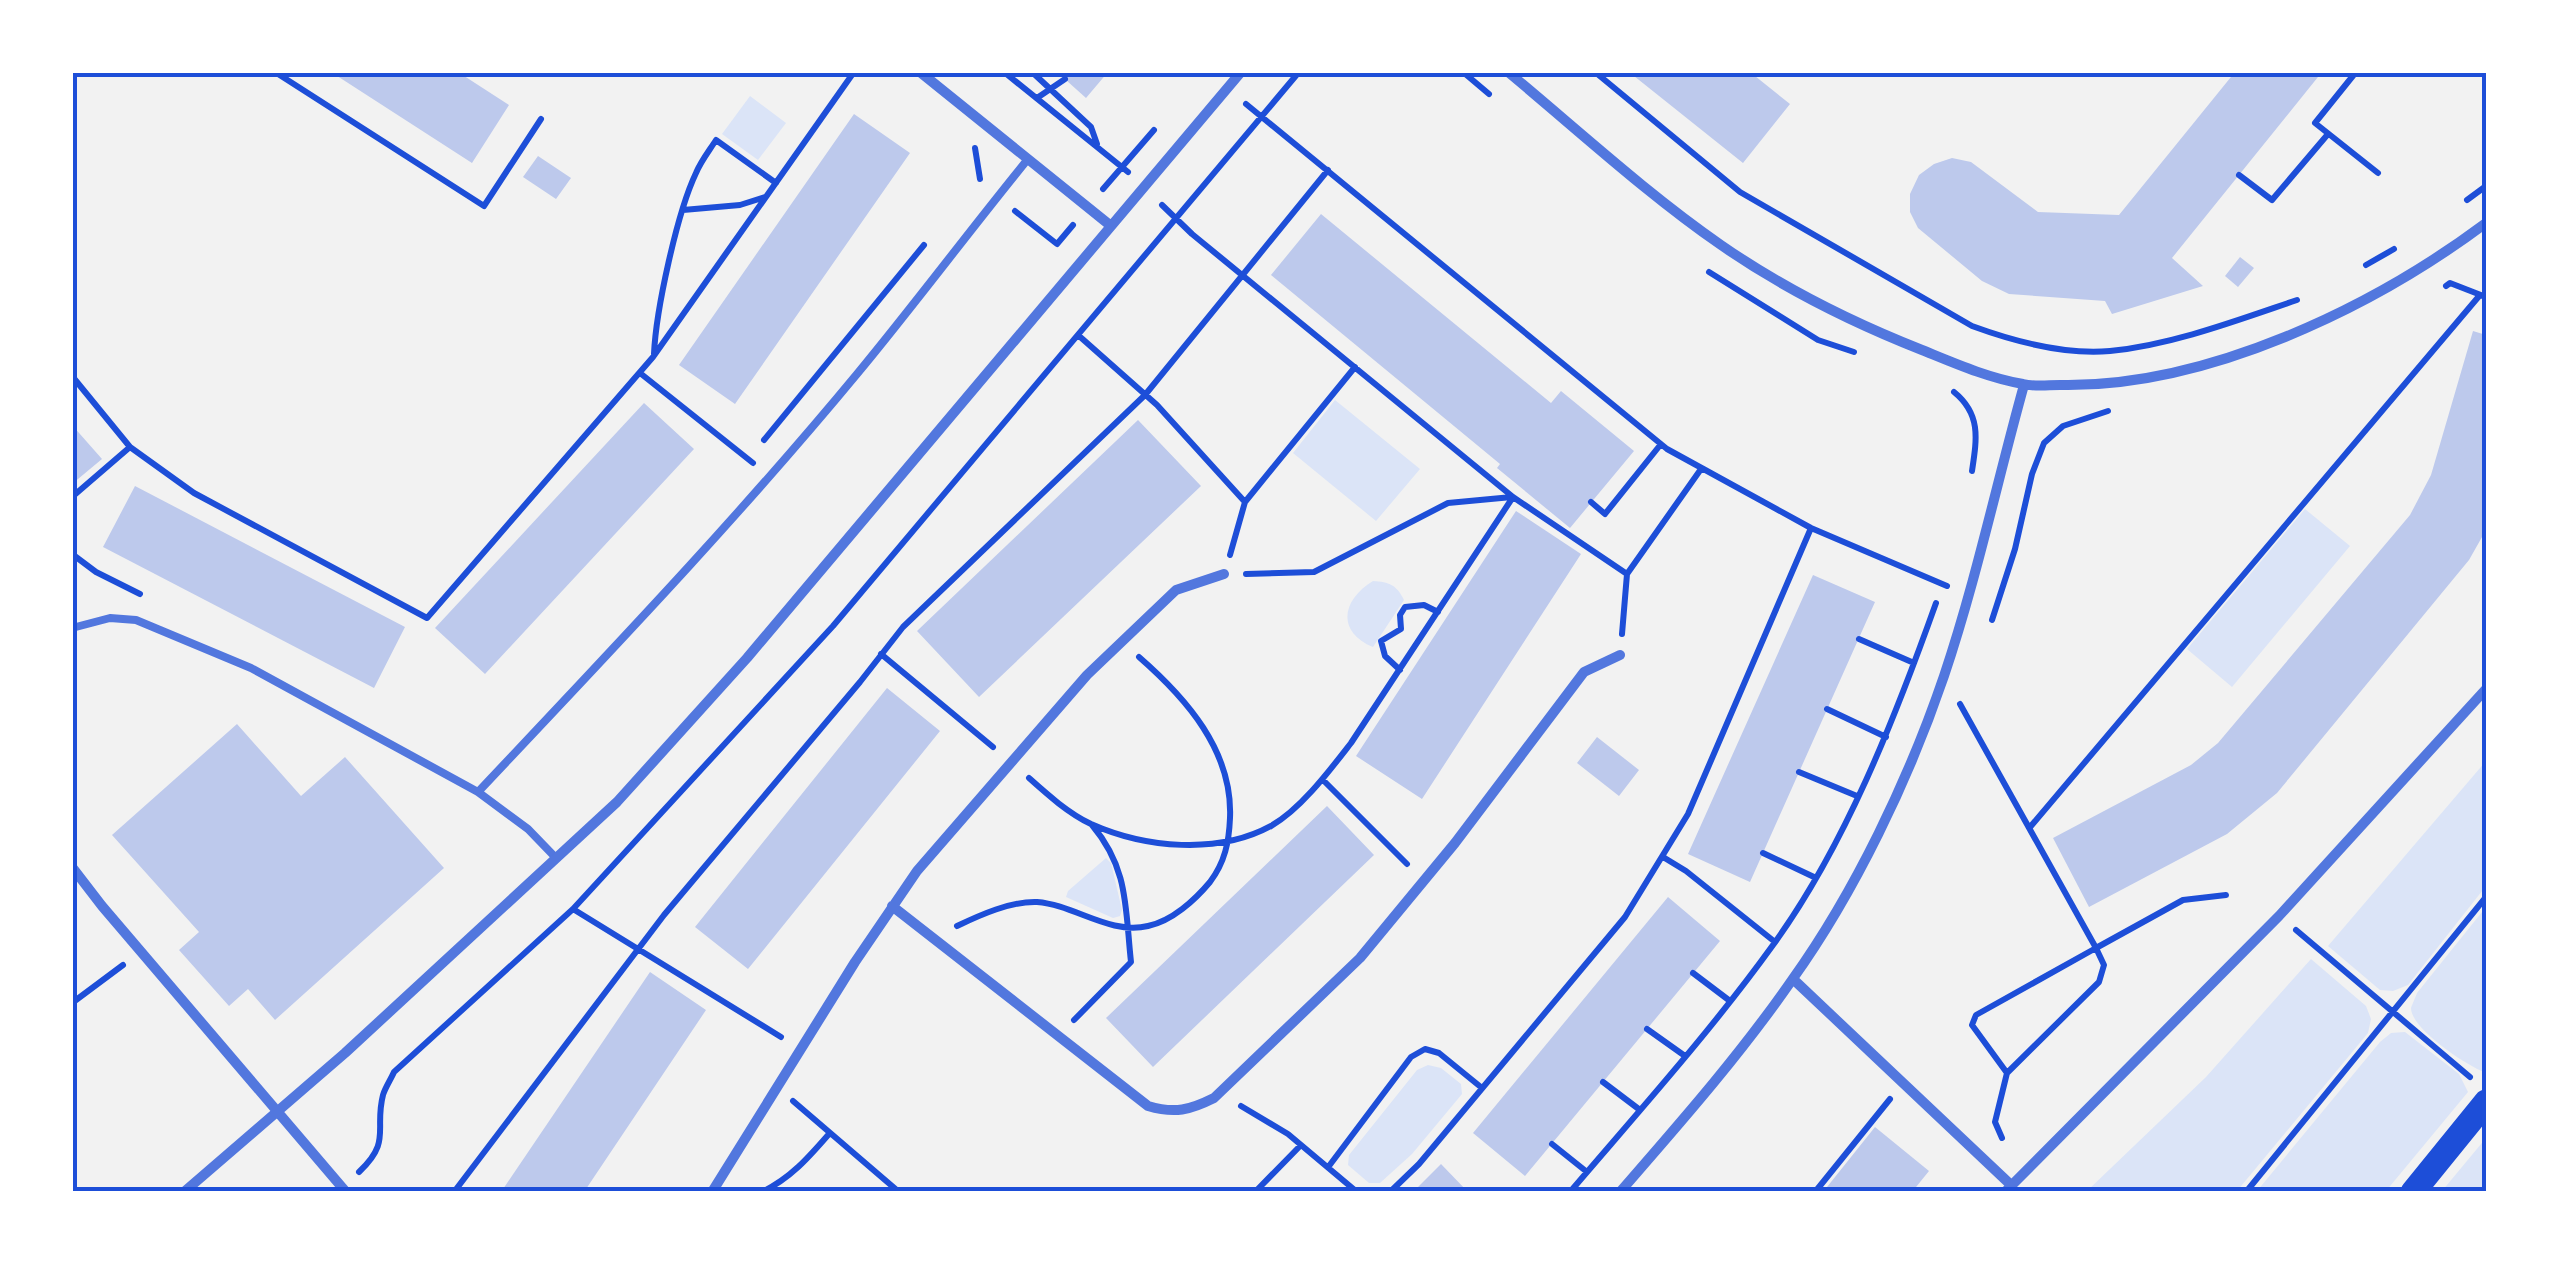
<svg xmlns="http://www.w3.org/2000/svg" width="2559" height="1264" viewBox="0 0 2559 1264" font-family="Overpass,sans-serif">
<rect width="100%" height="100%" fill="#f2f2f2"/>
<path fill="#dbe4f7" d="M750 96 786 123 758 160 722 134Z
M1335 400 1420 469 1376 521 1293 453Z
M2305 509 2350 546 2232 687 2187 649Z
M1373 581C1389 582 1397 585 1404 600L1373 647C1335 631 1343 599 1373 581Z
M2486 761V886L2408 985 2393 991 2380 990 2328 946Z
M1106 858 1111 863 1122 910 1120 916 1113 918 1066 897 1068 891Z
M2486 907V1068L2484 1072C2466 1065 2411 1029 2411 1008 2412 1005 2416 996 2417 993Z
M2311 959 2366 1006 2371 1019 2368 1033 2237 1191H2087L2206 1077Z
M2405 1032 2459 1074 2468 1092 2386 1191H2257L2380 1042 2391 1033Z
M1428 1065 1441 1068 1461 1084 1462 1094 1412 1154 1380 1183H1369L1348 1165 1349 1155 1417 1070Z
M2486 1138V1191H2442Z"/>
<path fill="#bdc9ec" d="M331 72H458L509 105 472 163Z
M1057 72H1108L1086 98Z
M1629 72H1750L1790 104 1743 163Z
M2235 72H2322L2172 258 2203 286 2112 314 2105 301 2009 294 1982 281 1918 228 1910 212V194L1919 175 1934 164 1952 158 1971 162 2038 212 2119 215Z
M854 114 910 153 735 404 679 365Z
M538 156 571 178 556 199 523 177Z
M1321 214 1551 403 1561 391 1634 451 1570 528 1497 468 1500 464 1271 275Z
M2240 257 2254 268 2238 287 2225 276Z
M2473 331 2486 335V530L2469 560 2277 793 2227 834 2089 907 2053 838 2191 765 2218 743 2410 515 2431 475Z
M644 403 694 449 485 674 435 628Z
M1138 420 1201 486 979 697 917 631Z
M72 425 102 459 72 484Z
M135 486 405 627 374 688 103 547Z
M1516 511 1581 554 1422 799 1356 756Z
M1813 575 1875 602 1750 882 1688 854Z
M887 688 940 731 748 969 695 927Z
M237 724 301 796 345 757 444 868 275 1020 248 989 229 1006 179 950 199 932 112 835Z
M1597 737 1639 770 1619 796 1577 763Z
M1327 806 1374 855 1153 1067 1106 1018Z
M1668 897 1720 941 1525 1176 1473 1133Z
M650 972 706 1010 584 1192H501Z
M1875 1127 1929 1171 1912 1192H1823Z
M1441 1164 1468 1192H1413Z"/>
<g fill="none" stroke-linecap="round" stroke-linejoin="round">
<path stroke="#1d4ed8" stroke-width="6" d="M275 72 484 206 541 119
M1004 72 1128 172
M1032 72 1091 127 1097 144
M1463 72 1489 94
M1595 72 1740 192 1972 326C2013 341 2066 355 2110 351 2172 345 2238 320 2297 300
M2356 72 2315 123 2378 173
M1037 98 1065 79
M1246 104 1667 449 1811 528 1947 586
M975 148 980 179
M2239 175 2272 200 2328 134
M1103 189 1154 130
M2467 200 2486 186
M1162 205 1192 234 1513 497 1627 574
M683 210 740 205 765 197
M1015 211 1057 244 1073 225
M2366 265 2394 249
M1709 272 1818 340 1854 352
M2446 286 2450 283 2486 297
M1078 335 1157 405 1245 502
M654 354C656 310 677 213 696 173 701 161 709 151 716 140L776 183
M640 373 753 463
M72 376 130 447 194 493 427 618 653 357 854 72
M1954 392C1981 414 1977 438 1972 471
M764 440 924 245
M72 497 130 447
M1591 502 1605 514 1661 444
M72 554 96 572 140 594
M1230 555 1245 502 1355 367
M1246 574 1314 572 1448 503 1512 497
M1992 620 2015 549 2032 474 2044 443 2063 426 2108 411
M1622 634 1627 574 1701 469
M1859 639 1914 663
M881 654 993 747
M1400 670 1385 656 1381 641 1401 629 1400 615 1405 607 1424 605 1438 612
M1960 704 2096 948 2183 900 2226 895
M1827 709 1886 737
M1799 772 1857 796
M1029 778C1048 795 1068 813 1091 824 1145 848 1218 855 1271 826 1301 809 1330 770 1351 743L1513 497
M1323 780 1407 864
M2031 826 2480 295
M1763 853 1814 877
M1663 857 1686 871 1775 942
M573 909 781 1037
M957 926C980 915 1011 901 1037 902 1075 905 1109 935 1148 926 1172 921 1195 900 1210 882 1225 862 1229 842 1230 818 1233 751 1186 698 1139 657
M2296 930 2470 1077
M1693 973 1730 1001
M72 1003 123 965
M1074 1020 1131 962C1125 908 1129 869 1092 825
M1647 1029 1685 1056
M1603 1082 1640 1110
M793 1101 899 1192
M1241 1106 1288 1134 1357 1192
M2002 1138 1995 1122 2007 1073 2099 982 2104 965 2096 948 1976 1015 1972 1025 2007 1073
M1552 1144 1587 1172
M1329 1166 1411 1057 1425 1049 1439 1053 1482 1088
M359 1172C392 1141 374 1130 383 1095 385 1088 391 1079 394 1072L573 909 833 626 1299 72
M454 1192 664 915 860 682 903 627 1145 395 1328 170
M762 1192C791 1178 809 1157 829 1134
M1255 1192 1301 1145
M1390 1192 1419 1164 1625 917 1688 814 1811 528
M1570 1192C1639 1111 1711 1031 1773 945 1845 846 1895 718 1936 603
M1815 1192 1890 1099
M2246 1192 2486 897"/>
<path stroke="#5277de" stroke-width="8" d="M72 628 110 618 136 620 251 668 478 792 528 829 556 858
M478 792C607 655 737 519 857 374 915 304 970 230 1028 159"/>
<path stroke="#5277de" stroke-width="10" d="M920 72 1111 226
M1508 72C1578 130 1646 193 1721 245 1783 288 1851 322 1922 350 1954 363 1988 378 2023 384 2035 387 2048 385 2060 385 2206 388 2372 308 2486 223
M72 867 102 906 346 1192
M892 906 1148 1106C1175 1114 1190 1110 1214 1098L1360 958 1455 843 1584 672 1620 655
M1793 979 2011 1185
M184 1192 345 1053 617 802 747 658 1241 72
M712 1192 855 962 917 871 1087 675 1176 590 1224 574
M1620 1192C1680 1123 1740 1055 1792 980 1855 892 1909 779 1944 676 1976 581 1997 482 2024 385
M2005 1192 2279 916 2486 689"/>
<path stroke="#1d4ed8" stroke-width="25" d="M2413 1192 2486 1102"/>
</g>
<rect width="2559" height="1264" fill="none" stroke="#ffffff" stroke-width="150"/>
<rect x="75" y="75" width="2409" height="1114" fill="none" stroke="#1d4ed8" stroke-width="4"/>
</svg>
